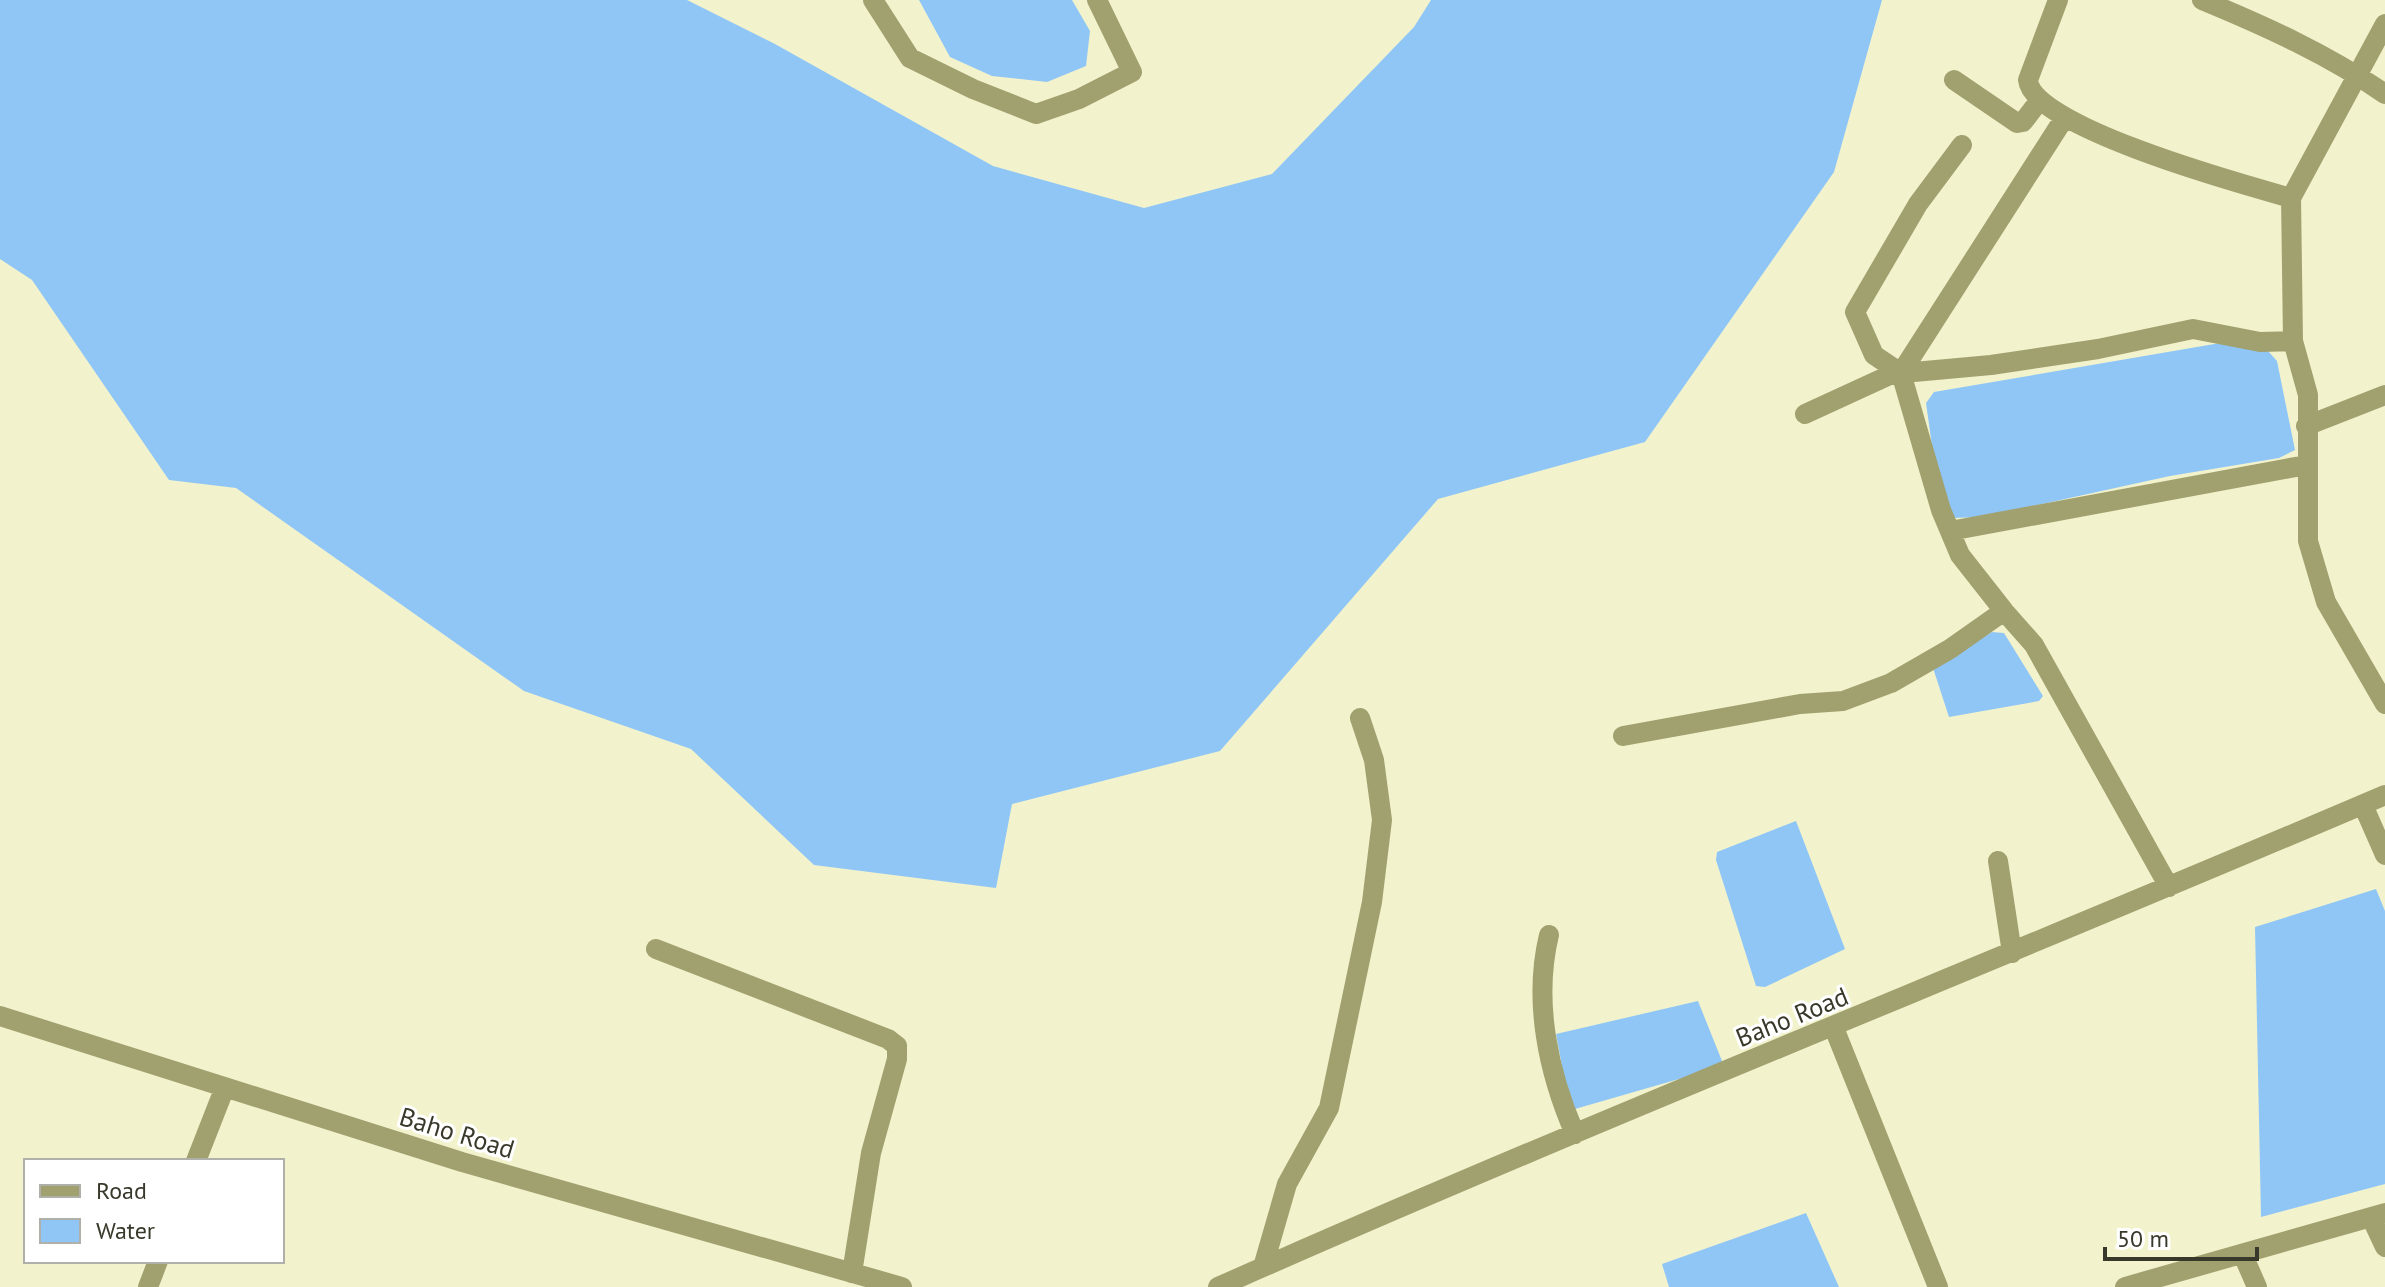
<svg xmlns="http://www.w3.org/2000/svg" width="2385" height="1287" viewBox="0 0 2385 1287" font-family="'PT Sans',sans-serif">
<rect width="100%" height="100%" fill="#f2f3cd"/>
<path fill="#90c6f6" d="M0 0H687L775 44 993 166 1144 208 1272 174 1414 27 1431 0H1882L1834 172 1645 442 1438 499 1220 751 1012 804 996 888 814 865 691 749 524 691 236 488 169 480 32 280 0 259Z
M919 0H1072L1090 31 1086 66 1047 82 992 76 950 57Z
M2226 342H2260L2277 361 2295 450 2279 458 2170 476 1983 517 1951 518 1941 510 1926 403 1934 392Z
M1992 632 2004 633 2043 696 2039 701 1949 717 1933 668Z
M1796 821 1845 949 1765 987 1756 986 1716 860 1717 852Z
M2376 889 2385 911V1184L2261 1217 2255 927Z
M1698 1001 1724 1066 1575 1109 1567 1093 1556 1034Z
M1806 1213 1839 1287H1669L1662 1264Z"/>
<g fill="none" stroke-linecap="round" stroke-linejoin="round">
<path stroke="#a1a170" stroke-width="20" d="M873 0 910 58 973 89 1036 114 1079 99 1132 72 1097 0
M2058 0 2028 80C2032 127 2245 185 2291 198
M2202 0C2265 26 2329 55 2385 94
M2385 24 2291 198 2293 341 2308 395V541L2326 602 2385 704
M1954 80 2017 123 2023 122 2039 101
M1962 145 1918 204 1855 312 1874 355 1901 373 1941 510 1960 555 2004 611
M1901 373 2065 117
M1805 414 1892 374 1991 365 2098 349 2193 329 2260 342 2293 341
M2306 426 2385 395
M1950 531 2306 465
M1623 736 1800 704 1843 701 1891 683 1950 649 2004 611 2034 645 2169 887
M2363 805 2385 855
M1998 861 2012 953
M1549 935C1533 1001 1548 1072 1575 1134
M656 949 888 1039 897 1046V1059L871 1153 852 1273
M0 1016 462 1162 902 1287
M1834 1028 1938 1287
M196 1161 225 1087
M2371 1217 2385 1247
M2243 1255 2257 1287
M1263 1267 1287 1184 1329 1108 1372 902 1382 820 1374 760 1360 718
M148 1287 158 1261
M1218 1287C1604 1116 1997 961 2385 795
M2125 1287 2385 1213"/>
</g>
<g text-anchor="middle" stroke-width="6" stroke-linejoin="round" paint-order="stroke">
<g font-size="26" fill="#39392b" stroke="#fff">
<text transform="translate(1792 1017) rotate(-22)" y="9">Baho Road</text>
<text transform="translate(457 1133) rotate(17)" y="9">Baho Road</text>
</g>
</g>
<rect x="24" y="1159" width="260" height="104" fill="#ffffff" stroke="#b0b0aa" stroke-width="2"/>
<rect x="40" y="1185" width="40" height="12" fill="#a1a170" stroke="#b0b0aa" stroke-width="2"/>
<text x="96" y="1199" font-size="24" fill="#39392b">Road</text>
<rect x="40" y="1219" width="40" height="24" fill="#90c6f6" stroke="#b0b0aa" stroke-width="2"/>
<text x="96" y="1239" font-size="24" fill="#39392b">Water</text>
<path d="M2105 1247v12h152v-12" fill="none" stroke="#39392b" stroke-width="4"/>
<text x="2117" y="1247" font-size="24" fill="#39392b" stroke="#ffffff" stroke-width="6" paint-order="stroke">50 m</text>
</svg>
